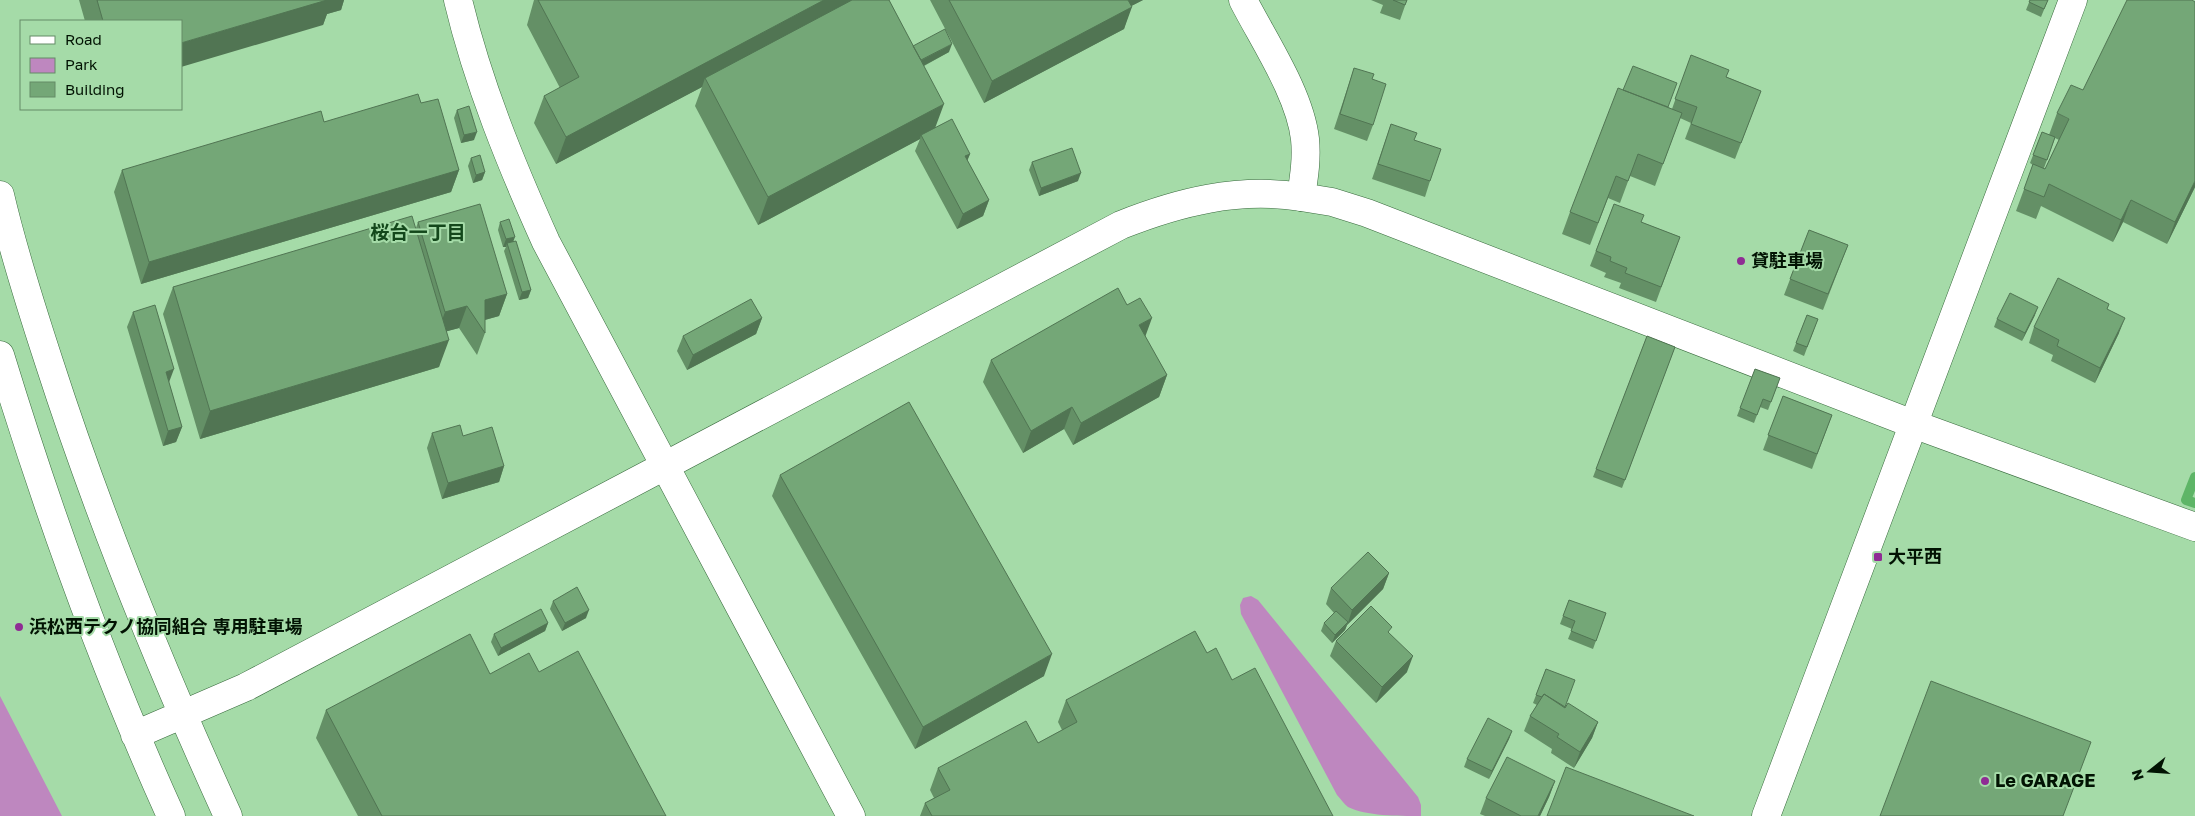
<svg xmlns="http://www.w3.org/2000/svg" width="2195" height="816" viewBox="0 0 2195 816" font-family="'Golos Text','Noto Sans JP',sans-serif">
<rect width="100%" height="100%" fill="#a5dba8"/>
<path fill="#be87bf" d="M1251 596 1258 600 1418 797 1421 805V816C1398 816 1366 816 1348 807 1344 804 1341 799 1337 795L1241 614 1240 605 1243 598Z
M0 696 62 816H0Z"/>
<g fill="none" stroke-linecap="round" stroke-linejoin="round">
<path stroke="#5eb567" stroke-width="10" d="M2195 477 2186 500 2195 503"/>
<defs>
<path id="street" d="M1243 0C1264 41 1300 94 1305 139 1307 159 1304 177 1301 197L1332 202 1367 213 1913 424 2195 527"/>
<path id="secondary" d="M458 0C478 84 511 164 546 242L851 816
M0 195C13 251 31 307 49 362 99 517 160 667 228 816
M0 355C48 512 103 666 171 816
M135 735 246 687 1121 225C1179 202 1238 187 1301 197
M1766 816 2073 0"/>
</defs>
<use href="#street" stroke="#386a3d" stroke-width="29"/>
<use href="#secondary" stroke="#386a3d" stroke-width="29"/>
<use href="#street" stroke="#fff" stroke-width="28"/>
<use href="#secondary" stroke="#fff" stroke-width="28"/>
</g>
<path fill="#649066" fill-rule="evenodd" d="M79 0H344L341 10 327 14 323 25 181 21H85Z
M534 0H889L913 46 949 52 924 66 935 128 970 154 967 160 989 200 983 216 957 229 915 151 920 139 758 225 695 106 702 87 556 164 534 123 544 96 560 88 527 25Z
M930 0H1143L1131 6 1124 29 984 103Z
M1371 0H1407L1400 20 1380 13 1383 5Z
M2030 0H2048L2041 17 2026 10Z
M1691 55 1727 77 1761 91 1735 159 1685 139 1691 123 1680 118 1655 186 1630 176 1620 203 1608 198 1590 245 1562 234 1570 212 1668 107 1672 109Z
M1354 68 1372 79 1373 125 1367 141 1334 129Z
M421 103 459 170 451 192 141 284 114 192 122 170 324 122Z
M457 110 474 140 461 143 454 118Z
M2057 113 2195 187 2167 244 2123 222 2113 242 2041 206 2036 219 2016 211 2033 165 2030 163 2042 132 2049 135ZM2055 138 2059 140 2045 169 2044 168Z
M1391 124 1414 140 1430 181 1425 197 1372 179Z
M471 158 485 172 482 180 473 183 468 166Z
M1032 162 1078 181 1039 196 1029 170Z
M1614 204 1641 222 1680 237 1656 302 1619 288 1621 283 1604 277 1606 273 1590 266Z
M418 222 507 294 499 316 485 320V333L477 355 459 328 447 331 439 367 200 439 163 314 173 287 416 228Z
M500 222 513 242 531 290 528 298 519 300 504 251 506 247H503L498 230Z
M1809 230 1848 245 1823 310 1784 295Z
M1127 305 1167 375 1159 397 1073 445 1064 429 1023 453 983 382 991 360Z
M2107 309 2119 333 2095 383 2051 361 2053 355 2029 343 2034 327Z
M133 312 169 383 182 427 176 442 163 446 127 327Z
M1807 315 1818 319 1804 356 1793 351Z
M2035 315 2022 341 1994 327 1997 319Z
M762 318 756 334 687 370 677 351 683 336Z
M1647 336 1675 347 1622 488 1593 477Z
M1755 369 1780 378 1768 410 1760 407 1754 423 1737 416Z
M1783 396 1832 415 1812 469 1763 450Z
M432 433 463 436 504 466 499 482 442 499 427 448Z
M780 475 1044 676 915 749 772 496Z
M1389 573 1383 589 1347 625 1345 630 1332 643 1321 631 1324 623 1334 613 1326 604 1331 588Z
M1569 600 1606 613 1593 649 1568 639 1572 629 1560 624Z
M553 601 586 618 562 631 550 609Z
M548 623 545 631 498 656 491 642 494 634Z
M1390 634 1407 672 1376 703 1330 656 1336 641Z
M1207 653 1232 680 1333 816H920L925 803 934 798 930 790 938 768 1038 743 1062 730 1058 722 1066 700Z
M1546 669 1565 707 1598 722 1592 738 1574 768 1551 753 1552 749 1524 731 1530 716 1537 705 1533 703Z
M539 672 666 816H358L316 738 326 710 490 674Z
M1512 731 1509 739 1489 779 1464 767 1467 759Z
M1555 781 1549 797 1540 816H1485L1480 814 1486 798Z"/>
<path fill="#517553" d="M326 0H344L341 10 327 14 323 25 181 67V43Z
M824 0H865L705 78 702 87 556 164 566 137Z
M1121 0H1143L1116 14Z
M1132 7 1124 29 984 103 992 81Z
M952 44 949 52 908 74 911 66Z
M944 104 934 131 921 135 920 139 758 225 768 197Z
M477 132 474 140 461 143 464 135Z
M970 154 964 169 965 156Z
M459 170 451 192 141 284 149 262Z
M485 172 482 180 473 183 476 175Z
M1081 173 1078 181 1039 196 1041 188Z
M2195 181V187L2167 244 2175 222Z
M989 200 983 216 957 229 963 214Z
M2131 200 2123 222 2113 242 2121 220Z
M515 237 512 245 507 243 506 247H503L506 239Z
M531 290 528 298 519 300 522 292Z
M507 294 499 316 477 322 485 300Z
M467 306 459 328 437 334 445 312Z
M2038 307 2035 315 2022 341 2025 333Z
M762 318 756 334 687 370 693 355Z
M1152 318 1144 340 1139 325Z
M2125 318 2119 333 2095 383 2100 368Z
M449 340 439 367 200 439 210 411Z
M174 369 168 385 166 372Z
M1167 375 1159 397 1073 445 1081 423Z
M1072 407 1064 429 1023 453 1031 431Z
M182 427 176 442 163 446 168 431Z
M504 466 499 482 442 499 448 483Z
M1389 573 1383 589 1347 625 1345 630 1332 643 1335 635 1348 623 1352 610Z
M589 610 586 618 562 631 565 623Z
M548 623 545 631 498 656 501 648Z
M1052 654 1044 676 915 749 923 727Z
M1413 656 1407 672 1376 703 1382 687Z
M1598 722 1592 738 1574 768 1580 752Z
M1512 731 1509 739 1489 779 1492 771Z
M1555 781 1549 797 1540 816H1538Z"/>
<path fill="#74a777" stroke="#517553" d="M97 0H327L181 43V21H103Z
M538 0H824L566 137 544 96 579 77Z
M852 0H889L944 104 768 197 705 78Z
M949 0H1128L1132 7 992 81Z
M1393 0H1407L1405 5Z
M2030 0H2048L2044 9 2029 2Z
M2127 0H2192L2195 2V181L2175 222 2131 200 2121 220 2049 184 2044 197 2024 189 2033 164 2045 169 2069 119 2057 113 2071 85 2083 90Z
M945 29 952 44 921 60 913 46Z
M1691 55 1729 70 1726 77 1761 91 1741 143 1691 124 1697 107 1675 99Z
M1633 66 1677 83 1668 107 1623 90Z
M1354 68 1374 74 1372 79 1386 84 1373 125 1340 114Z
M1618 88 1682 113 1663 164 1638 154 1628 181 1616 176 1598 223 1570 212Z
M418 94 421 103 438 99 459 170 149 262 122 170 321 111 324 122Z
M469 106 477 132 464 135 457 110Z
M952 119 970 154 965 156 989 200 963 214 921 135Z
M1391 124 1417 133 1414 140 1441 149 1430 181 1378 164Z
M2042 132 2055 137 2047 160 2033 155Z
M1072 148 1081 173 1041 188 1032 162Z
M480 155 485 172 476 175 471 158Z
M480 204 507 294 485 300V333L467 306 445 312 418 222Z
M1614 204 1644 215 1641 222 1680 237 1661 287 1625 273 1627 268 1610 261 1611 257 1596 251Z
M412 216 449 340 210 411 173 287Z
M509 219 515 237 506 239 500 222Z
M1809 230 1848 245 1828 294 1790 279Z
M516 241 531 290 522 292 507 243Z
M2058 278 2109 304 2107 309 2125 318 2100 368 2057 346 2059 340 2034 327Z
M1118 288 1127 305 1140 298 1152 318 1139 325 1167 375 1081 423 1072 407 1031 431 991 360Z
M2010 293 2038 307 2025 333 1997 319Z
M751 299 762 318 693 355 683 336Z
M155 305 174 369 166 372 182 427 168 431 133 312Z
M1807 315 1818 319 1807 347 1796 343Z
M1647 336 1675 347 1625 480 1596 469Z
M1755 369 1780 378 1771 402 1763 399 1757 415 1740 408Z
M1783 396 1832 415 1817 454 1768 435Z
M909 402 1052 654 923 727 780 475Z
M460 425 463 436 492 427 504 466 448 483 432 433Z
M1368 552 1389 573 1352 610 1331 588Z
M577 587 589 610 565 623 553 601Z
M1569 600 1606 613 1596 641 1571 631 1575 621 1563 616Z
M1371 606 1392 627 1388 632 1413 656 1382 687 1336 641Z
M541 609 548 623 501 648 494 634Z
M1336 611 1348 622 1335 635 1324 623Z
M1195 631 1207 653 1216 648 1232 680 1255 668 1333 816H932L925 803 950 790 938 768 1026 721 1038 743 1077 722 1066 700Z
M470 634 490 674 529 653 539 672 578 651 666 816H382L326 710Z
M1546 669 1575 680 1565 707 1562 705 1544 694 1542 697 1536 695Z
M1931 681 2091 742 2063 816H1880Z
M1544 694 1565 708 1568 703 1598 722 1580 752 1557 737 1559 734 1530 716Z
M1488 718 1512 731 1492 771 1467 759Z
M1507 757 1555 781 1538 816H1521L1486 798Z
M1566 767 1694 816H1547Z"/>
<g fill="#8f2c94" stroke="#a5dba8" stroke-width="2">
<circle cx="1741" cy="261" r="5"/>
<rect x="1873" y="552" width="10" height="10" rx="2.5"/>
<circle cx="19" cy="627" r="5"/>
<circle cx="1985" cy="781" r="5"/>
</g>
<g text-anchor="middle" stroke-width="4" stroke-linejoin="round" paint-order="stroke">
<g font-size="18" font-weight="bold" fill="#021303" stroke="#a5dba8" text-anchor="start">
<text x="1751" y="267">貸駐車場</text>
<text x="1888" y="563">大平西</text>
<text x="29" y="633">浜松西テクノ協同組合 専用駐車場</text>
<text x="1995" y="787">Le GARAGE</text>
</g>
<g font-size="19" font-weight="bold" fill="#13471b" stroke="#a5dba8">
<text x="418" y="239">桜台一丁目</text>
</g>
</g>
<rect x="20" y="20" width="162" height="90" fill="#a5dba8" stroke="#648b66"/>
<rect x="30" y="36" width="25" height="8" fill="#ffffff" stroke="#648b66"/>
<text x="65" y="45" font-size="15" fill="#021303">Road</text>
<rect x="30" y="58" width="25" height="15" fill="#be87bf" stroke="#648b66"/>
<text x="65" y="70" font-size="15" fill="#021303">Park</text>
<rect x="30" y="82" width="25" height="15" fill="#74a777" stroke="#648b66"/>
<text x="65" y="95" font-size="15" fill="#021303">Building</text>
<g transform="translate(2150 771) rotate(253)" stroke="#a5dba8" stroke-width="4" paint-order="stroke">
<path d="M0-4L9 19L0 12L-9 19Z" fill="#021303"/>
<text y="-8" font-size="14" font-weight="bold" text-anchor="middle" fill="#021303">N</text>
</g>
</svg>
